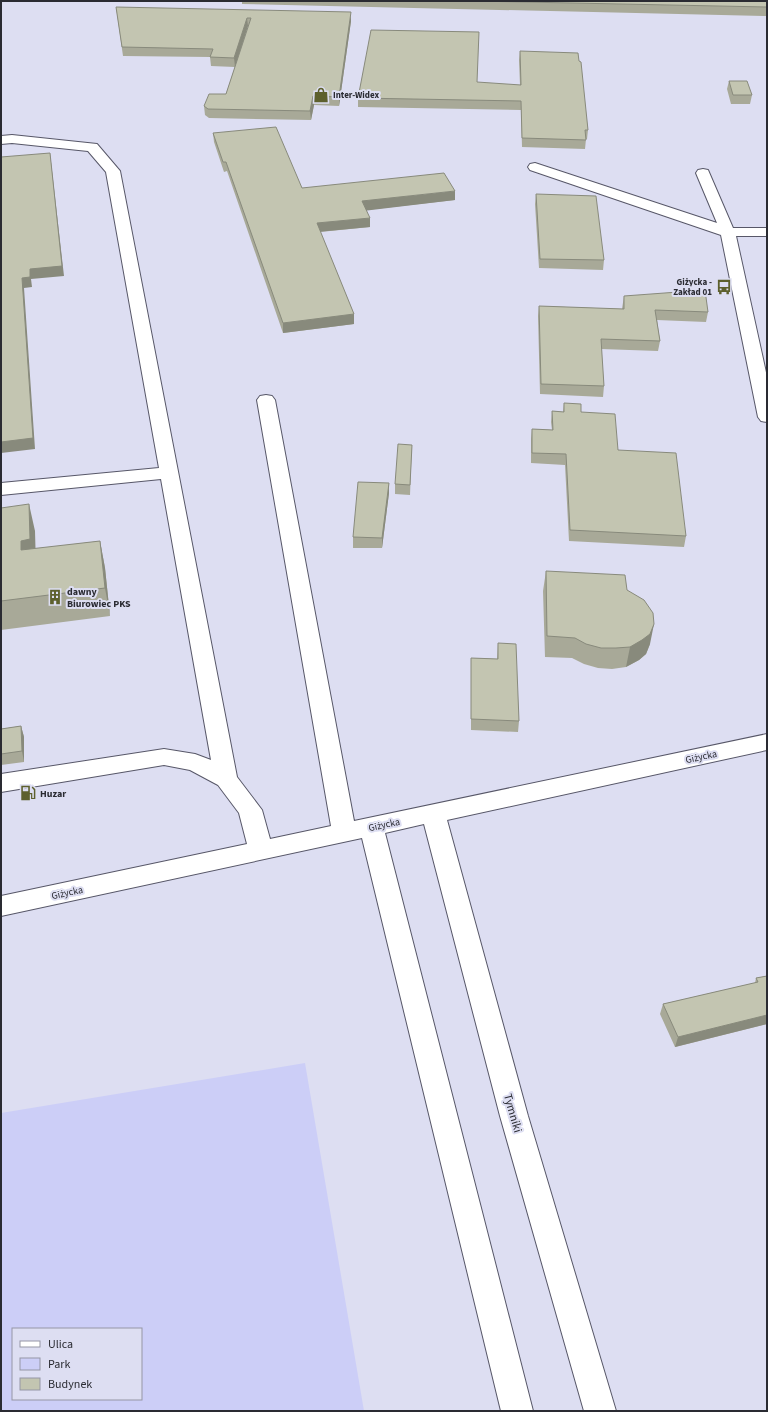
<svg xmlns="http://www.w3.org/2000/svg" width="768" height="1412" viewBox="0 0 768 1412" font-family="'Source Sans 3',sans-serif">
<rect width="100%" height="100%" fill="#dddef2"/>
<path fill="#cccef7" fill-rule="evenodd" d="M305 1063 364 1411H1V1113ZM13 1329H141V1399H13Z"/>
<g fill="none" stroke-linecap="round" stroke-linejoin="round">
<defs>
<path id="minor" d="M12 135 97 144 120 171 237 777 262 810 270 839 331 826 257 400 260 396 266 395 272 396 275 400 354 821 767 734V750L447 820 528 1116 616 1411H584L500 1116 424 824 385 833 533 1411H501L362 838 1 916V896L247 844 239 813 218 785 190 770 164 765 1 792V774L164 749 195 754 211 760 161 479 1 495V483L159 468 106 172 88 151 12 143 1 144V136Z
M535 163 717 223 696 173 698 170 703 169 708 170 733 228H767V236H736L767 377V422L761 421 758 417 721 235 530 170 528 167 530 164Z"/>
</defs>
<use href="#minor" stroke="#575768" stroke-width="2"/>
<use href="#minor" fill="#fff" fill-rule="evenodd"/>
</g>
<path fill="#a8a998" d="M242 1H767V16L242 4Z
M116 7 351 21 339 106 314 105 311 120 209 118 205 115 204 106 226 94 249 26H248L235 67 211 66 210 57 123 56Z
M520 51 579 61 588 130 587 139H586L585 149 522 147 521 110 358 107V98L520 85 519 60Z
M729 81 752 95 750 104H731L727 89Z
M213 133 302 188 455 200 366 210 370 227 320 232 354 314V324L283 333 227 171 224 172 214 142Z
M536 194 604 260 603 270 539 268 535 204Z
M624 296 708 312 706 322 657 320 660 341 658 351 601 349 604 386 603 397 540 394 538 316 539 306 622 309Z
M564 403 581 412 618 450 686 536 684 547 569 541 565 465 531 463V439L532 429 552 430 551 422 552 411 563 412Z
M412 445 410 495 395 494V484Z
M389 483V493L382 548H353V537Z
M1 508 35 531V549L100 541 105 568 110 616 1 630Z
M546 571 627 590 650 644 646 654 639 660 626 667 612 669 598 668 584 664 572 658 545 657 543 591Z
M498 643 519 721 518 732 471 730V658L497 659Z
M21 726 24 737V762L1 765V729Z
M767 976V1024L675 1047 660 1014 663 1004 755 983 756 978Z"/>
<path fill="#888a7c" d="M351 12V21L339 106V97Z
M247 18 248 26 235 67 234 58Z
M313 96 314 105 311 120 310 111Z
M50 153 64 276 31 279 32 287 24 288 35 449 1 453V442L22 278 30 269Z
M455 191V200L363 211 362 201Z
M370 218V227L317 232V223Z
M354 314V324L283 333V323Z
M389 483V493L382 548V538Z
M29 504 35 531 36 567 21 550V541Z
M100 541 105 568 110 616 105 588Z
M654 624 650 644 646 654 639 660 626 667 630 647Z
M21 726 24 737V762L22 751Z
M767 1015V1024L675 1047 678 1037Z"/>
<path fill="#c3c5b1" stroke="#888a7c" d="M474 1H767V7Z
M116 7 351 12 339 97 313 96 310 111 208 109 204 106 209 94H226L251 18H247L234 58 210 57 213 49 122 47Z
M371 30 479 32 477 82 521 85 520 51 578 53 579 61 581 62 588 130H585L586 140 522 138 521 101 358 98Z
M729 81H747L752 95H733Z
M276 127 302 188 444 173 455 191 362 201 370 218 317 223 354 314 283 323 226 162H223L213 133Z
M50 153 62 266 30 269V277L22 278 33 438 1 442V157Z
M536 194 596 196 604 260 540 259Z
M705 290 708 312 655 310 660 341 601 339 604 386 541 384 539 306 624 309V296Z
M564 403 581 404V412L615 414 618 450 676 453 686 536 570 530 566 454 532 453V429L553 430 552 411 564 412Z
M398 444 412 445 410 485 395 484Z
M358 482 389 483 382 538 353 537Z
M29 504 30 539 21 541V550L100 541 105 588 1 601V508Z
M546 571 625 575 627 590 644 600 653 613 654 624 650 634 642 640 630 647 616 648H601L586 644 575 638 547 636Z
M498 643 516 644 519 721 471 719V658L498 659Z
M21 726 22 751 1 754V729Z
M767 976V1015L678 1037 663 1004 758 982 756 978Z"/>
<defs>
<symbol id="shop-bare" viewBox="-9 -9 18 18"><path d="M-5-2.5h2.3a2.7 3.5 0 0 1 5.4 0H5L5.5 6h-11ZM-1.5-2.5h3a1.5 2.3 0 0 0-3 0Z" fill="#5d602d" stroke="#dddef2" stroke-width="2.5" paint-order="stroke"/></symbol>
<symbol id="bus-bare" viewBox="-9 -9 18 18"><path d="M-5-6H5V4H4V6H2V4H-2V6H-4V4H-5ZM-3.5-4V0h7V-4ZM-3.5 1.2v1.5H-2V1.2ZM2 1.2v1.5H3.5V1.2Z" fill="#5d602d" stroke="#dddef2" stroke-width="2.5" paint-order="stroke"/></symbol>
<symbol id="building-bare" viewBox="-9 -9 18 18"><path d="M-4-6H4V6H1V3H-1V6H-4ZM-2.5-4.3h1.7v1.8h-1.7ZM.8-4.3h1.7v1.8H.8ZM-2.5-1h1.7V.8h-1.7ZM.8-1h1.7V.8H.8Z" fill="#5d602d" stroke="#dddef2" stroke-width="2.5" paint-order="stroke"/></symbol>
<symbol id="fuel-bare" viewBox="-9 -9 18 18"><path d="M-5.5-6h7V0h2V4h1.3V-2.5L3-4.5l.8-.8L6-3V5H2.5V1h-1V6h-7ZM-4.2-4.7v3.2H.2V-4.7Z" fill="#5d602d" stroke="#dddef2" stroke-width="2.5" paint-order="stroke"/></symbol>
</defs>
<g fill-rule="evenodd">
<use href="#shop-bare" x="310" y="84" width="22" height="22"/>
<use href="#bus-bare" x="713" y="276" width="22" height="22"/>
<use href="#building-bare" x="44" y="586" width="22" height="22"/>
<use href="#fuel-bare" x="17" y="782" width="22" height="22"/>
</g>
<g text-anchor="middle" stroke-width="4" stroke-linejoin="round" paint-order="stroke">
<g font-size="9" font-weight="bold" fill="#2a2b32" stroke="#dddef2" text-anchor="start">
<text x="333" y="98">Inter-Widex</text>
<text x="712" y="285" text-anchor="end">Giżycka -<tspan x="712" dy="10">Zakład 01</tspan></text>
</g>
<g font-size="10" font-weight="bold" fill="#2a2b32" stroke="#dddef2" text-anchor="start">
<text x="67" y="595">dawny<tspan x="67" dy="12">Biurowiec PKS</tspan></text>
<text x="40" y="797">Huzar</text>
</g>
<g font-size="10" fill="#2a2b32" stroke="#dddef2">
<text transform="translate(701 756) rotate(-12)" y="4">Giżycka</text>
<text transform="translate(384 824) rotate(-12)" y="4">Giżycka</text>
<text transform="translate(67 892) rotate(-12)" y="4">Giżycka</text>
</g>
<g font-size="12" fill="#2a2b32" stroke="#dddef2">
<text transform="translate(513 1113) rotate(74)" y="4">Tymniki</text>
</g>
</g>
<rect width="768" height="1412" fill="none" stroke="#2a2b32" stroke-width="4"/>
<rect x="12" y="1328" width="130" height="72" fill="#dddef2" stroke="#9596a5"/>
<rect x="20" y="1341" width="20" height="6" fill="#ffffff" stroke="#9596a5"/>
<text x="48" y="1348" font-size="12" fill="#2a2b32">Ulica</text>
<rect x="20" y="1358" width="20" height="12" fill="#cccef7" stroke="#9596a5"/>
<text x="48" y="1368" font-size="12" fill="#2a2b32">Park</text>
<rect x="20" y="1378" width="20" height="12" fill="#c3c5b1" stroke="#9596a5"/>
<text x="48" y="1388" font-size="12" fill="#2a2b32">Budynek</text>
</svg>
